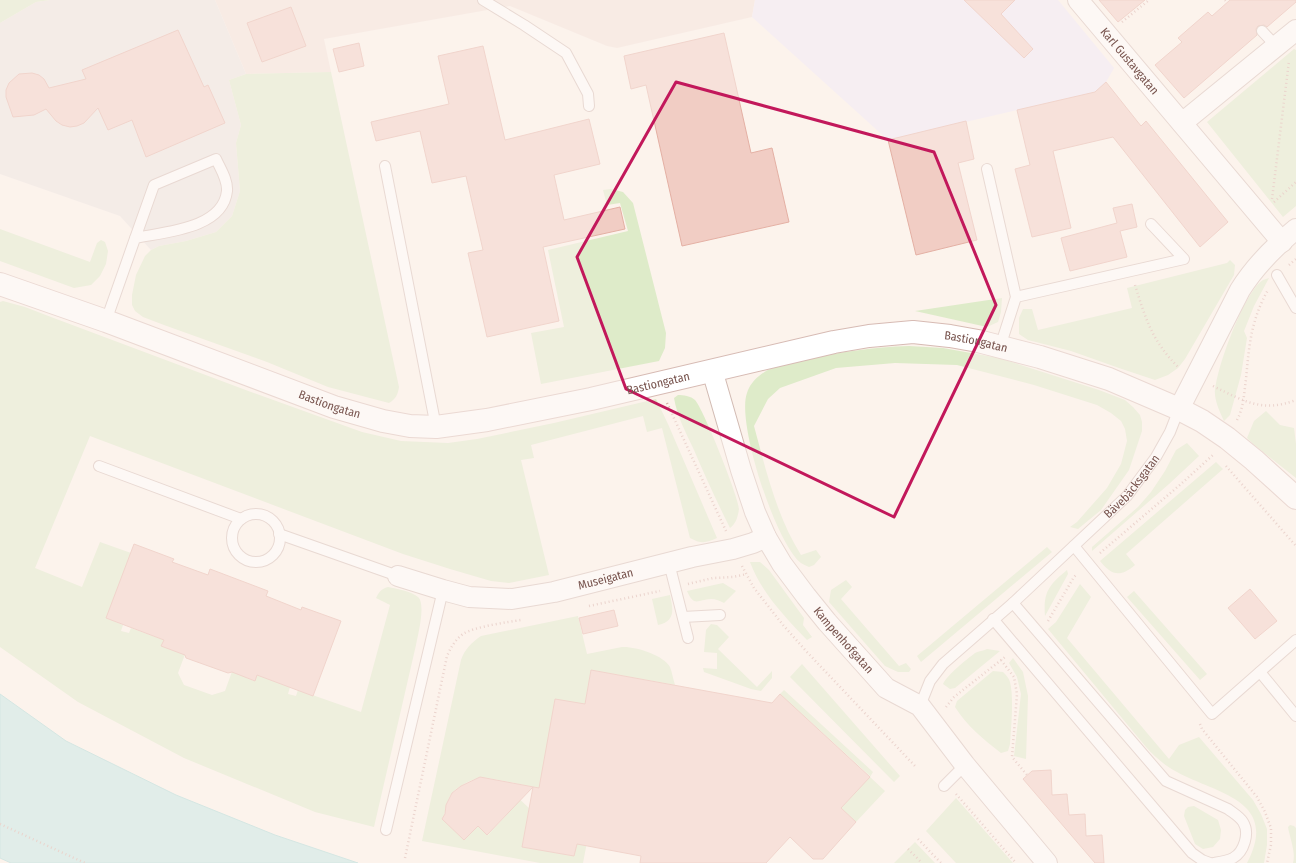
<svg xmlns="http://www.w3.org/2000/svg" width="1296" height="863" viewBox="0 0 1296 863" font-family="'Fira Sans Condensed',sans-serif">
<rect width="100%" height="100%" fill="#fcf3ec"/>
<path fill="#f4e3da" d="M215 0H755L752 17 617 48 607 46 510 6 324 39 331 72 246 74Z"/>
<path fill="#ece4e1" d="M50 0H215L246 74 229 80 241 125 236 143 240 191 232 216 216 232 186 241 159 246 151 250 120 216 0 174V23L36 2Z"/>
<path fill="#efe8f9" d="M755 0H1058L1114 68 1106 82 1095 92 888 140 752 17Z"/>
<path fill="#deebc9" d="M0 0H50L36 2 0 23Z
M1294 49 1296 50V206L1283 217 1207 122Z
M331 72 399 387C398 394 396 399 389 403L328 387 267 362 164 325 143 317 135 311 132 305V295L136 275 145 256 151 250 159 246 186 241 216 232 232 216 240 191 236 143 241 125 229 80 246 74Z
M611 189 623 192 633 203 666 333 665 348 659 361 541 384 531 333 564 327 548 250 628 231 620 203 607 205 603 190Z
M0 229 90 262 97 243 101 240 105 242 108 251 106 264 100 276 91 285 74 288 0 261Z
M1230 260 1235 265 1234 275 1185 359 1178 368 1168 375 1155 380 1119 368 1071 351 1028 340 1019 334V318L1023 309H1032L1038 330 1132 308 1127 288 1227 263Z
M1269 278 1254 306 1244 331 1247 338 1241 375 1230 415 1224 421C1220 412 1216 404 1215 395 1214 373 1245 290 1263 280 1265 279 1267 279 1269 278Z
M1002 298 1001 312 998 322 987 327 915 311Z
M3 301 25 307 51 317 251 392 362 432 401 441 448 443 477 439 554 423 656 399 668 424 717 538C706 543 701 544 690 538L662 428 647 432 643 416 531 445 534 458 521 460 549 575 509 583 491 581 450 569 403 554 90 436 35 568 82 587 100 542 131 553 107 618 123 625 121 631 129 633 131 628 164 640 162 646 187 649 178 673 184 685 212 695 225 691 234 666 247 678 254 681 257 675 290 687 288 694 296 696 298 690 361 712 390 605 376 598C379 592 381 589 388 587 397 589 411 591 418 597 426 604 418 634 416 645L374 827 315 812 184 758 78 702 0 647V302Z
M909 346 943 348 999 358 1099 390 1125 400 1133 407 1140 415 1142 422V431L1129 470 1101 510 1078 529 1070 527 1077 522 1107 488 1121 464 1127 441 1125 429 1121 421 1111 413 1097 405 1034 385 957 365 895 363 836 368 780 388 768 399 754 426C766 470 776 515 801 555L816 550 821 557 814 565 809 567C806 566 803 564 801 563 776 544 736 422 747 393 749 386 754 380 759 376 772 365 789 363 804 360 839 352 874 347 909 346Z
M678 395C683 395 691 396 695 400 703 408 739 498 739 509 738 516 736 524 730 528 717 502 705 476 694 450 686 433 677 416 674 398Z
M1266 411 1280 425 1294 428 1296 444V478L1253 444 1247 438 1254 421Z
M1187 443 1199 456 1169 484 1092 551V547L1138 507 1151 492 1165 471 1176 450Z
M1216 462 1223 469 1126 554 1135 565C1120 578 1111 575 1100 561Z
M1047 547 1052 552 921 662 917 656Z
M750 562H760L769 570 804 618 803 625 812 637 807 640C785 617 761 592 750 562Z
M1067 570 1068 574 1045 616C1043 592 1049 585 1067 570Z
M846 580 852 587 841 599 899 666 906 663 911 669 909 672H898L885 666 829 602 831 590Z
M723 583 736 591 724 603C720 601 716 599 711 599 697 600 694 607 687 591Z
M1080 584 1091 597 1067 638 1169 759 1179 745 1199 737 1253 800 1261 814 1267 829V845L1264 863H1247C1280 800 1217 794 1177 772 1164 765 1155 757 1146 747L1048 629 1056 622Z
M1134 591 1207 674 1200 680 1127 597Z
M670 595C673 609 676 621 658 625L652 599Z
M578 616 587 654C599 652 610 649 622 647 634 646 664 655 670 667 672 672 673 679 675 685L591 670 585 704 555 699 543 789C532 787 485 776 479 778 470 780 457 787 452 793 446 801 446 811 443 819L464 840 478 826 488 835 514 807 515 795 529 808 522 847 574 856 577 840 587 842 583 863H540L422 841 461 660C465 649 471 643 481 636Z
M711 624 717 625 729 637 718 649 757 687 772 671V678L761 691 751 689 704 672 703 668 717 669V653L704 652 706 630Z
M987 649 1000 651 955 688 950 689 943 684C948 674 966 660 975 653 979 651 983 651 987 649Z
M1013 658 1023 672 1028 696 1026 759 1014 756 1021 694 1017 677 1009 663Z
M802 664 900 776 894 782 790 677Z
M993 671 1003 672C1006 675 1009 678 1010 682 1014 697 1011 728 1010 744L1008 751 1001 753C983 739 968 727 955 707L957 701Z
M784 690 873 772 870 777 885 791 856 822 841 808 870 776 780 694Z
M956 798 1013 863H956L926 831Z
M1194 806 1218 820 1221 830 1220 839 1213 847 1203 849 1195 844 1184 816 1185 810 1188 807Z
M1290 825 1294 826 1296 828V863H1293C1296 852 1290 839 1288 827Z
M915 842 935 863H894Z"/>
<path fill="#c0e7e4" stroke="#a6d8d6" d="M0 694 66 741 176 795 275 835 358 863H11L0 858Z"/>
<path fill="#f1cdc4" stroke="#e4b0a4" d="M964 0H1015L1001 14 1033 49 1024 58Z
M1099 0H1145L1118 22Z
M1230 0H1296V2L1267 27 1264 25 1258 26 1256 29 1257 35 1184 98 1155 65 1182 42 1178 38 1208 12 1212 16Z
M291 7 306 46 262 62 247 23Z
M178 30 204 87 208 85 225 123 146 157 132 120 108 130 98 108 84 123 77 126 70 127 62 125 56 121 46 109 34 115 13 117 6 97V90L9 83 19 74 32 73 39 75 44 79 49 88 86 79 82 70Z
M724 33 751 153 772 148 789 222 682 246 646 85 631 89 624 56Z
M359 43 364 66 339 72 333 49Z
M483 46 505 140 589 119 600 164 554 175 564 220 620 207 625 229 543 247 559 321 487 337 468 253 483 250 466 176 432 183 420 131 376 141 371 122 449 104 438 56Z
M1106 82 1141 126 1146 121 1228 222 1200 247 1113 137 1053 151 1071 228 1032 237 1015 169 1030 165 1017 110 1095 92Z
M966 121 974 159 958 163 977 240 916 255 888 140Z
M1132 204 1137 227 1120 231 1127 257 1070 271 1061 238 1117 223 1113 208Z
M134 544 174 559 172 562 208 575 210 569 268 591 266 596 301 610 302 607 341 621 313 696 257 675 255 681 232 672 228 673 186 658 185 655 161 646 164 640 106 618Z
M1250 589 1277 621 1255 639 1228 608Z
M614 610 618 626 583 634 579 618Z
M591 670 772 703 780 694 870 777 841 808 856 822 823 859H813L790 837 766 863H640L641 856 577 844 574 856 522 847 533 787 487 835 478 826 464 840 442 819 445 814 446 805 452 793 461 786 480 777 539 788 555 699 585 704Z
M1051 770 1052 795 1067 794 1069 815 1085 814 1086 836 1102 835 1104 863H1095L1023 779 1032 771Z"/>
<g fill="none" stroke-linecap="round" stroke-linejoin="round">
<defs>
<g id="lane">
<path d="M483 0 524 25 566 53 588 94 589 106"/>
<path d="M1262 31 1276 46"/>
<path d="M385 166 436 427"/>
<path d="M987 169 1016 297 1000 347"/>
<path d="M1277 275 1296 308"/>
<path d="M1016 297 1184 259 1151 224"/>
<path d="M106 321 132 247 154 185 216 159C220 168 228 180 227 191 223 229 164 232 135 238"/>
<path d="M99 466 241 519"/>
<circle cx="256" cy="538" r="24"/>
<path d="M279 534 398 576"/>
<path d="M1074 546 1212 714 1296 640"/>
<path d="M669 563 688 638"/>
<path d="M1013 603 1166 781 1228 809C1233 813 1239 816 1243 822 1250 833 1244 852 1233 858 1227 861 1220 862 1214 863"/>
<path d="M683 617 720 615"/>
<path d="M993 619 1192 853 1202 860 1210 863"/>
<path d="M1260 672 1296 716"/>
<path id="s1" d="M920 706 930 681 943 664 1013 603 1127 496 1156 457 1170 432 1179 409"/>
<path d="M944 786 965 765"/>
<path d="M386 830 443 590"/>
</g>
<g id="street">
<path id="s2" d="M1078 0 1282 242"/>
<path d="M1182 123 1296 30"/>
<path id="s3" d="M712 370 741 470 755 512 766 537 782 564 806 596 827 622 886 688 920 706 965 765 1047 863"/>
<path d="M1179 409 1240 290C1255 266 1274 247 1296 229"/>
<path id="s4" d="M398 576 443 590 469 597 512 599 554 592 692 557 733 549 753 543 766 537"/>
</g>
<g id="secondary">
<path id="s5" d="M0 284 106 321 334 407 383 421 410 426 436 427 487 420 591 399 834 342 869 336 913 332 950 336 978 341 1040 357 1109 379 1179 409 1202 421 1227 438 1254 460 1296 498"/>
</g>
</defs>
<use href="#lane" stroke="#d2bbb3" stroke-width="12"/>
<use href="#street" stroke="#d2bbb3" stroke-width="22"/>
<use href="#secondary" stroke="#d7bbb4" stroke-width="24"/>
<path stroke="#d7afa6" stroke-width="2.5" stroke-dasharray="1 3" stroke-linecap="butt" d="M1225 0 1227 2
M1122 22 1149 0
M1272 199 1289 61
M1274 202 1296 182
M1289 265 1296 259
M1135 285C1146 320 1152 341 1179 368
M1213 386C1244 401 1262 413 1296 400
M667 403 726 531
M1237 420C1244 407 1244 393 1246 379 1249 346 1251 320 1268 290
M1226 466 1296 546
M1100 553 1181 484 1214 454
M742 566 754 588 783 625 806 651 915 766
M688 584 713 578 733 577 747 574
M589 606 660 591
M1048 621 1074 577 1077 574
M1001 660 1014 677 1017 694 1012 757 1027 775
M946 707 954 697 1005 657
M1200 724 1202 729 1257 797 1265 812 1271 828V845L1267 863
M956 794 1016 863
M0 824 85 863
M918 839 941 863
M908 849 922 863
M405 858 447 656C451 647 455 640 463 634 473 627 508 622 521 620"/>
<use href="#lane" stroke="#fff" stroke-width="10"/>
<use href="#street" stroke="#fff" stroke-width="20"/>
<use href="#secondary" stroke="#fff" stroke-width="22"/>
</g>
<path d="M0 0H1296V863H0ZM676 82 934 152 996 305 894 517 626 389 577 257Z" fill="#fcf3ec" fill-opacity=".55" fill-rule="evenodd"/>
<path fill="none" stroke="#c2185b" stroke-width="3" stroke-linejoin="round" d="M676 82 934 152 996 305 894 517 626 389 577 257Z"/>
<g text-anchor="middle" stroke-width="4" stroke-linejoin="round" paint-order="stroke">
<g font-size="12" fill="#78544e" stroke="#fff7f3">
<text dy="4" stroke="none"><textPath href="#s2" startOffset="80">Karl Gustavgatan</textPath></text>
<text dy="4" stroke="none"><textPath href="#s5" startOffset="1011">Bastiongatan</textPath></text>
<text dy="4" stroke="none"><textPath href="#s5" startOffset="687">Bastiongatan</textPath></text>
<text dy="4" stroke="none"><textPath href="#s5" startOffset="351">Bastiongatan</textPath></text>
<text dy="4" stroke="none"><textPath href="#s1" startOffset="308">Bävebäcksgatan</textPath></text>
<text dy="4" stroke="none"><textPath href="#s4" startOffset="213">Museigatan</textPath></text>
<text dy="4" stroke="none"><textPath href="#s3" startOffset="305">Kampenhofgatan</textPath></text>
</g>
</g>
</svg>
